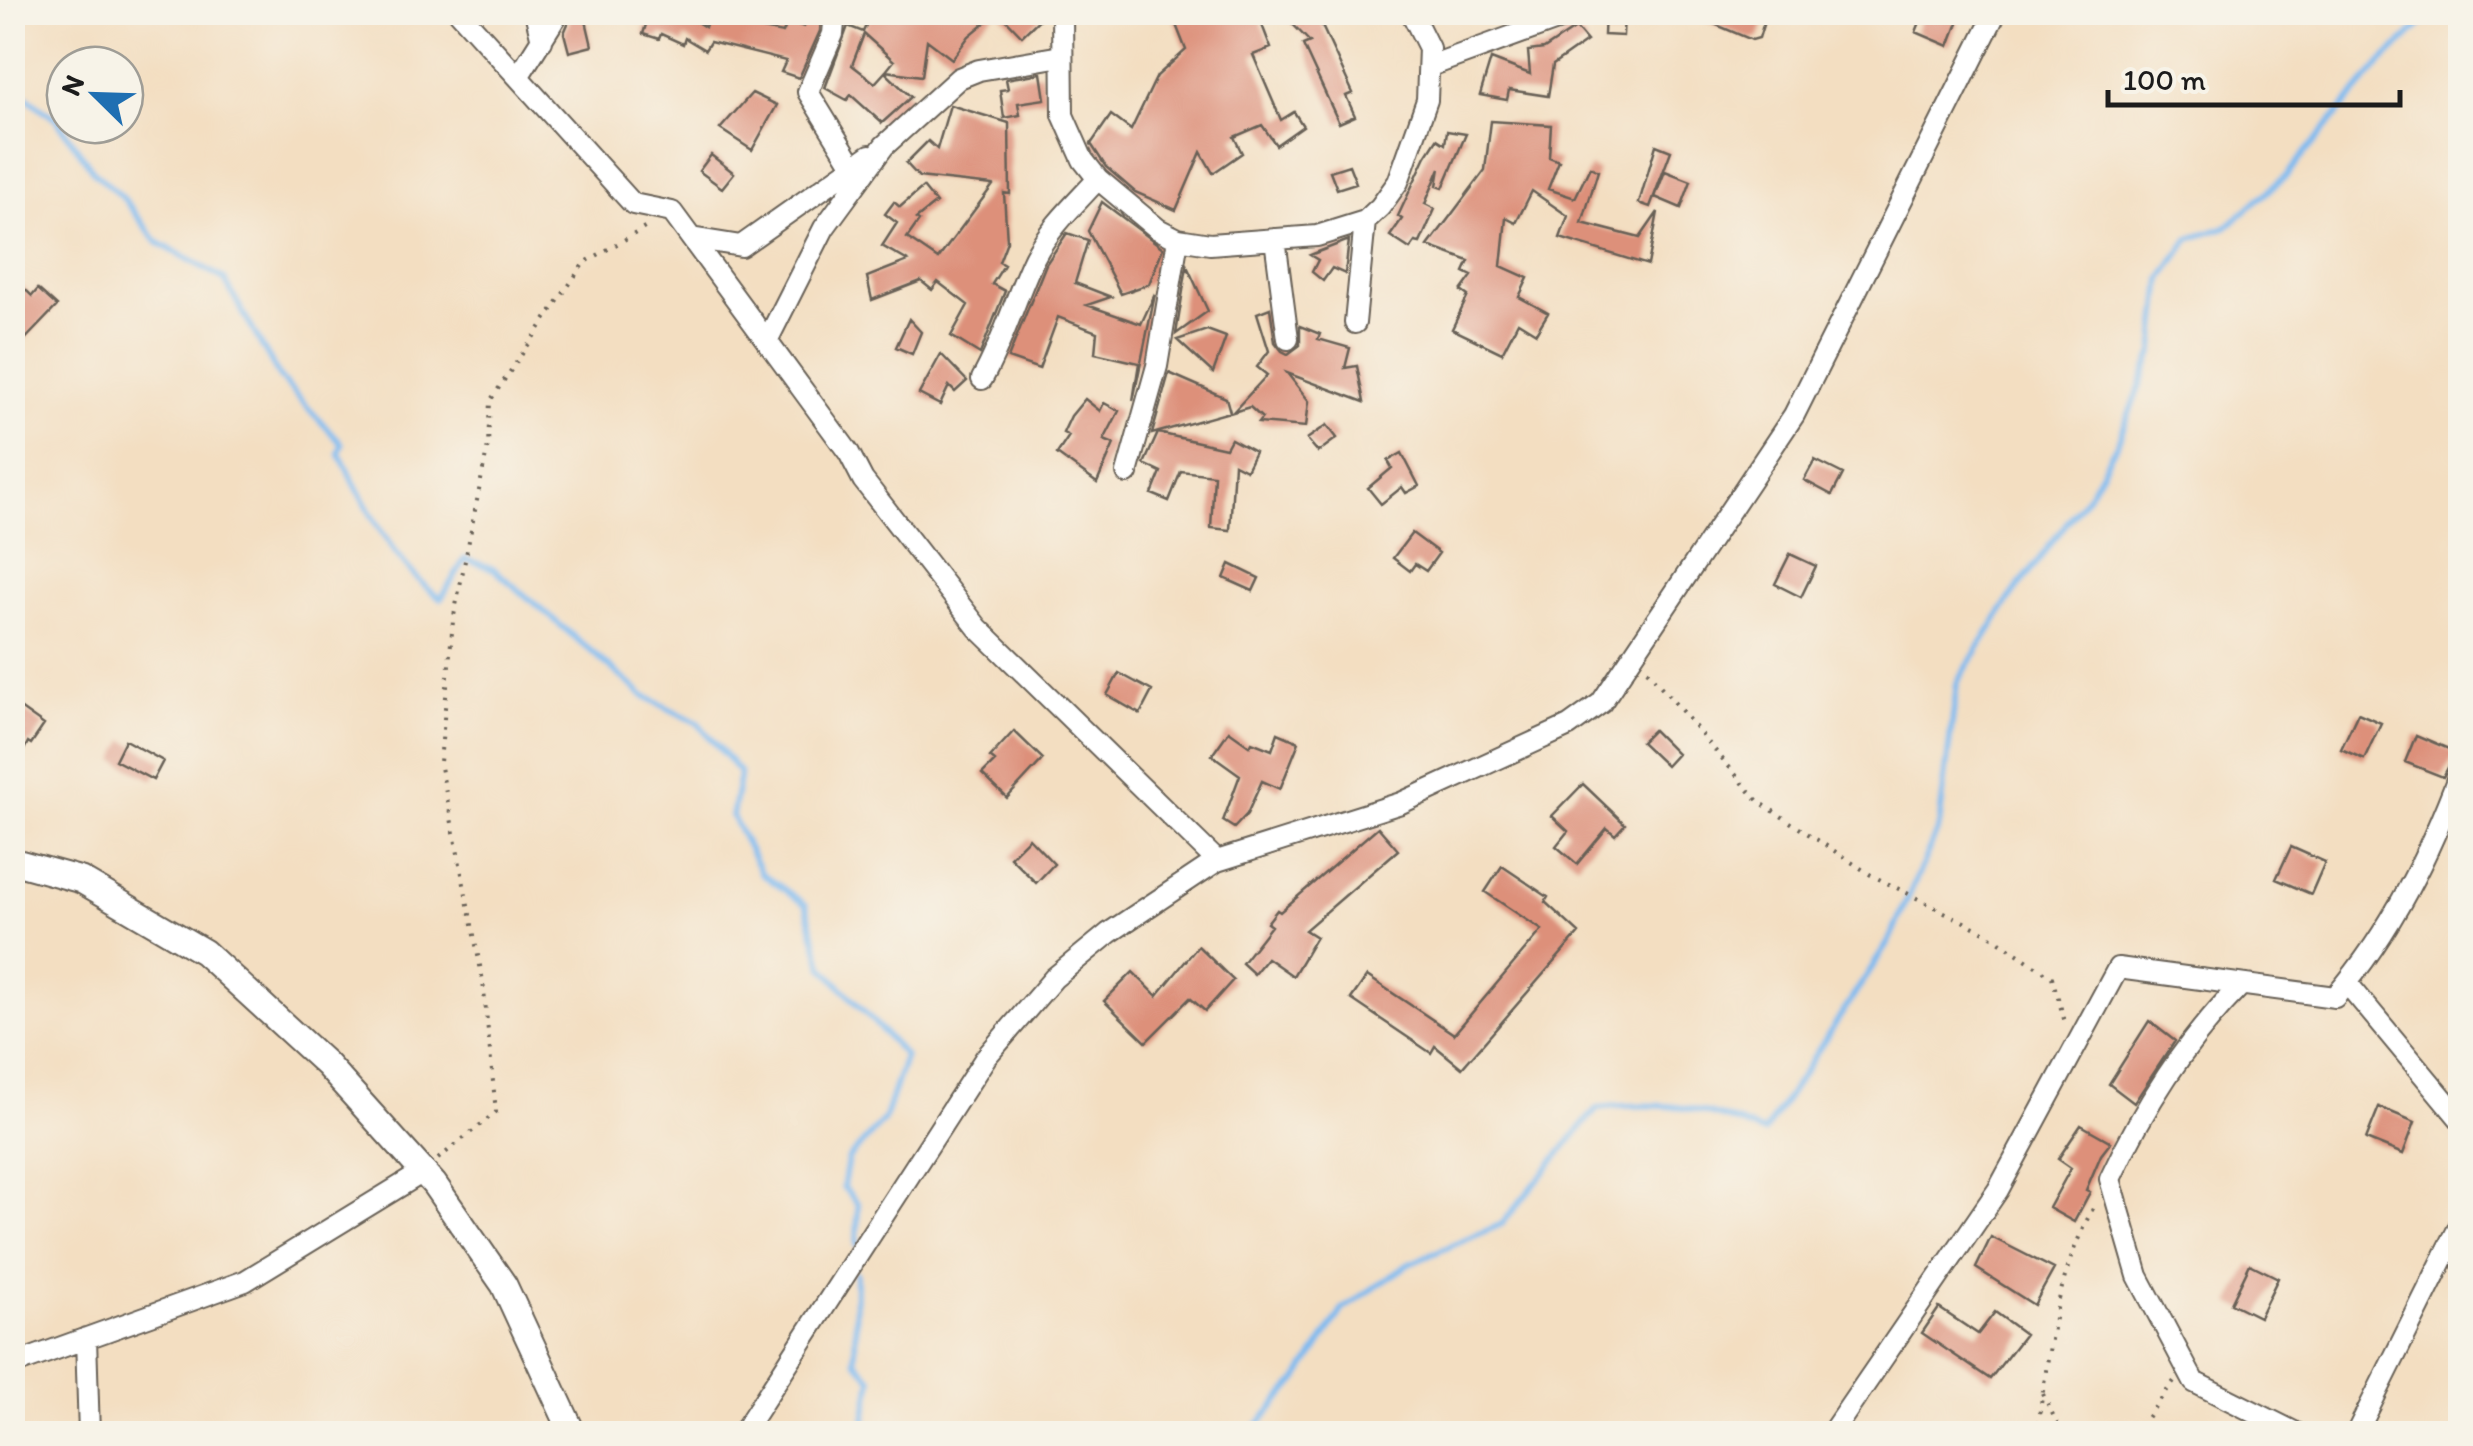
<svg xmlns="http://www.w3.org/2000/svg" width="2473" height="1446" viewBox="0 0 2473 1446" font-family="Itim,sans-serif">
<rect width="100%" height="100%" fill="#f7f3e8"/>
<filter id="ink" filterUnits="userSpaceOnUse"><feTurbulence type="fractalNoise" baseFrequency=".01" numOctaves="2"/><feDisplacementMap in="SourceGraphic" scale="20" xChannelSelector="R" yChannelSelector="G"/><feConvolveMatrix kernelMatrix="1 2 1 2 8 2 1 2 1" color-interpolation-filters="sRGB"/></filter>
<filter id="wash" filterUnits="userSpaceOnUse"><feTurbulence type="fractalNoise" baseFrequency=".0048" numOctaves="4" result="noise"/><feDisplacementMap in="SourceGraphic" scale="40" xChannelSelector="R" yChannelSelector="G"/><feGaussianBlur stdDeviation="2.25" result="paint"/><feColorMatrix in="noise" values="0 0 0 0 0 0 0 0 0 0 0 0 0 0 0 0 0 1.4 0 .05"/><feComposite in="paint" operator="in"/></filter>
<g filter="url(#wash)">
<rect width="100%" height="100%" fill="#f3dec1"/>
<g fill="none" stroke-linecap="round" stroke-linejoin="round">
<path stroke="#7dbaf0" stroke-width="6" d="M12 86 57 120 94 172 124 199 157 242 224 279 280 378 342 444 339 453C364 503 395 567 441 599L465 559 494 569 644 696 698 723 740 773 732 816 761 873 806 905 823 967 905 1056 884 1120 848 1159 843 1187 858 1204 857 1245
M856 1273 855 1360 872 1379 865 1420 867 1434
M1250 1434 1299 1378 1343 1309 1409 1264 1502 1224 1597 1108C1667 1102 1699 1105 1764 1133L1888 943 1939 827 1957 683 2010 598 2090 492 2117 444 2154 351 2162 279 2189 239 2226 227 2286 176 2381 63 2434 12"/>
</g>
<g id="blocks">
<path fill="#dd907a" d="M573 12H584L592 46 569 52 564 33Z
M650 12H681L705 27 708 18 783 33 788 21 804 27 814 13 821 16 820 31 799 78 781 72 786 61 710 42 705 50 685 38 683 44 661 34 659 39 643 34Z
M872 12H998L969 36 952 59 927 40 922 76 886 71 894 61 864 34 852 65 875 83 885 72 911 97 882 123 851 95 847 100 825 88 848 26 863 32Z
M999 12H1047L1022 36Z
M1171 12H1257L1271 48 1253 55 1281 120 1294 112 1303 126 1276 145 1262 125 1234 137 1242 153 1213 173 1201 152 1176 210 1135 192 1106 167 1091 144 1111 115 1131 130 1157 76 1186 50Z
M1281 12H1314L1325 23 1322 26 1353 93 1346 96 1355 116 1339 123 1303 45 1310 42Z
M1605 12H1624L1623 36 1604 35Z
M1767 12 1759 38 1752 40 1688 13Z
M1924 12H1962L1949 46 1916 32Z
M1576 28 1587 41 1553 65 1548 96 1509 90 1507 100 1480 95 1491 59 1530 74 1528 51 1544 49Z
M1041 73 1045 99 1018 103 1020 115 1004 118 1000 90 1008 89 1006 79Z
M752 93 777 105 752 150 720 129Z
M950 105 1009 123 1010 194 1004 193 1007 241 999 262 1004 265 992 284 1005 291 980 354 951 336 968 305 938 282 932 290 921 281 872 300 867 277 908 261 882 246 897 223 885 214 894 202 900 207 923 187 936 203 916 219 919 221 907 238 938 259 993 185 919 177 906 163 928 141 937 149Z
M1491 121 1551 125 1549 157 1559 161 1548 189 1575 198 1590 167 1598 171 1582 223 1640 238 1658 212 1648 265 1560 238 1568 216 1532 191 1516 223 1506 218 1501 266 1528 278 1519 297 1548 313 1536 333 1518 322 1502 353 1452 329 1468 296 1461 291 1472 276 1464 272 1469 261 1428 246 1485 170Z
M1447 131 1466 134 1443 188 1437 186 1440 168 1425 204 1435 209 1420 243 1415 242 1410 249 1390 236 1402 219 1398 216 1426 156 1437 139 1445 144Z
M1656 145 1671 151 1650 207 1639 203Z
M711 155 734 173 722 188 699 171Z
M1349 165 1356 183 1337 189 1330 171Z
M1665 171 1691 181 1681 208 1655 197Z
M1102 202 1163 248 1149 284 1121 294 1088 231Z
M1067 233 1088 240 1075 283 1111 297 1087 305 1141 324 1155 294 1133 401 1139 363 1095 353 1097 332 1058 317 1039 369 1008 358 1046 264Z
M1349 240 1345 274 1332 268 1323 281 1312 272 1318 260 1310 255Z
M1187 266 1208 311 1176 334Z
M12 277 32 296 38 289 57 306 12 353Z
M1270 308 1275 342 1282 351 1288 354 1300 345V326L1320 334 1318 339 1350 348 1345 368 1357 366 1364 402 1287 373 1309 401 1306 427 1258 423 1262 418 1250 407 1233 412 1267 375 1257 367 1269 351 1257 313Z
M909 319 921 332 912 354 896 347Z
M1207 330 1226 337 1213 373 1177 340Z
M941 354 967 381 955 392 949 386 940 405 919 394Z
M1169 373 1226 398 1230 412 1152 434Z
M1085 399 1100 411 1104 403 1119 411 1104 440 1114 444 1097 483 1057 454 1069 436 1063 433 1071 416Z
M1327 425 1337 438 1318 452 1307 439Z
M1158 433 1226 448 1231 439 1255 452 1246 470 1234 464 1230 530 1211 528 1214 475 1181 471 1169 501 1152 494 1161 472 1144 464Z
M1402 453 1419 486 1406 493 1402 487 1381 504 1368 488 1392 468 1388 461Z
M1815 460 1843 474 1832 495 1804 480Z
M1412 533 1439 553 1426 571 1415 564 1410 571 1393 558Z
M1790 554 1816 566 1801 597 1775 584Z
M1230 564 1259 578 1253 591 1224 578Z
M1119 673 1152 691 1140 714 1107 695Z
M20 708 44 725 31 744 28 742 12 774V720Z
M2358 713 2381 723 2364 759 2341 749Z
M1653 730 1677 754 1666 766 1641 742Z
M1014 731 1043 759 1007 798 982 774 995 761 990 757Z
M1229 731 1250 746 1252 742 1272 750 1278 733 1299 742 1280 789 1262 781 1247 814 1234 828 1223 821 1240 775 1212 755Z
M2416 735 2456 752 2443 777 2405 762Z
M125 740 163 761 153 780 115 760Z
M1583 784 1625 824 1615 835 1607 828 1577 864 1556 846 1568 831 1552 816Z
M1378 827 1398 850 1305 930 1316 937 1293 976 1267 958 1254 974 1242 963 1271 926 1267 923 1277 910 1280 912Z
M1029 838 1054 864 1036 883 1010 857Z
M2291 847 2325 862 2311 894 2276 879Z
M1502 866 1548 897 1545 902 1579 933 1462 1068 1435 1046 1431 1053 1351 999 1367 976 1454 1034 1542 930 1485 892Z
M1198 946 1233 980 1205 1011 1190 998 1146 1042 1104 1001 1133 972 1157 996Z
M2149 1021 2175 1041 2134 1103 2109 1084Z
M2379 1107 2415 1122 2403 1154 2366 1139Z
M2081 1125 2111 1142 2101 1155 2086 1190 2090 1192 2074 1222 2049 1208 2071 1168 2058 1159Z
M1991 1237 2054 1269 2034 1305 1976 1268Z
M2250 1264 2278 1278 2259 1317 2231 1303Z
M1939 1308 1978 1334 1995 1312 2025 1334 1990 1379 1922 1333Z"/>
</g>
</g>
<g filter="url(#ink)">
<use href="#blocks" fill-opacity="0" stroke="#676056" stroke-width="2.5"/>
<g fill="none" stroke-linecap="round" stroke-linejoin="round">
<defs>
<path id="minor" d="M459 12 633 204 672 212 849 453 863 480 978 628 1217 861
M535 12 542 41
M835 12 833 34 808 92 854 167
M1062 12 1063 115 1083 160 1098 179 1158 229 1178 239 1210 244 1317 236 1365 221 1380 207 1398 182 1427 100 1429 48 1411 12
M1430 66 1579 12
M518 77 559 12
M691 238 741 246 870 155
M1275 239 1288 339
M1355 323 1365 221
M767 341 824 228 884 146 959 78 979 70 1061 56
M982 379C1004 340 1015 298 1034 258 1049 228 1075 204 1098 179
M1127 473 1157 366 1178 239
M2347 983 2460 1119
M2241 985C2184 1043 2144 1106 2110 1179L2138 1276 2194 1382 2298 1434
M86 1338 89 1434
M12 1365 245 1281 423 1172
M742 1434 986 1057 1054 978 1109 933 1217 861 1401 803 1569 726 1601 703 1794 415 1996 12
M1831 1434 1998 1190 2118 968 2335 997C2392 931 2429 854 2460 772
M2356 1434 2460 1225"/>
<path id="major" d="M12 861 81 880 204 952 326 1064 434 1184 504 1285 573 1434"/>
</defs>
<use href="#minor" stroke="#676056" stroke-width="24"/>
<use href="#major" stroke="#676056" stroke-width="29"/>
<path stroke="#676056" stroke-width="4" stroke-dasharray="2.5 8" stroke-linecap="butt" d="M1647 670 1758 801 1871 875 1988 934 2052 977 2066 1026
M438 1159 496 1112 483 981 440 762 453 621 488 445 490 401 584 263 648 226
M2043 1394 2062 1434
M2036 1434C2051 1350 2053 1279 2096 1203
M2135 1434 2174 1381"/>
<use href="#minor" stroke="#fff" stroke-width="20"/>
<use href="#major" stroke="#fff" stroke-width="25"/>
</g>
</g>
<rect width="2473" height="1446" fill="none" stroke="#f7f3e8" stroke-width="50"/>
<g transform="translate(95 95) rotate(293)"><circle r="48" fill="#f7f3e8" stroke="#9f9d96" stroke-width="2.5"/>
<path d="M0-8L18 38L0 25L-18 38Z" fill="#1f6fb2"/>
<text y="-15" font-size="28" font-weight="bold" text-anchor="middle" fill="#1c1c1c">N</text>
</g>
<path d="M2108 90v15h292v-15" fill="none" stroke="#1c1c1c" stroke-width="5"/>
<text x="2123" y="90" font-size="30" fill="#1c1c1c" stroke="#f7f3e8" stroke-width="8" paint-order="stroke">100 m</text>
</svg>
